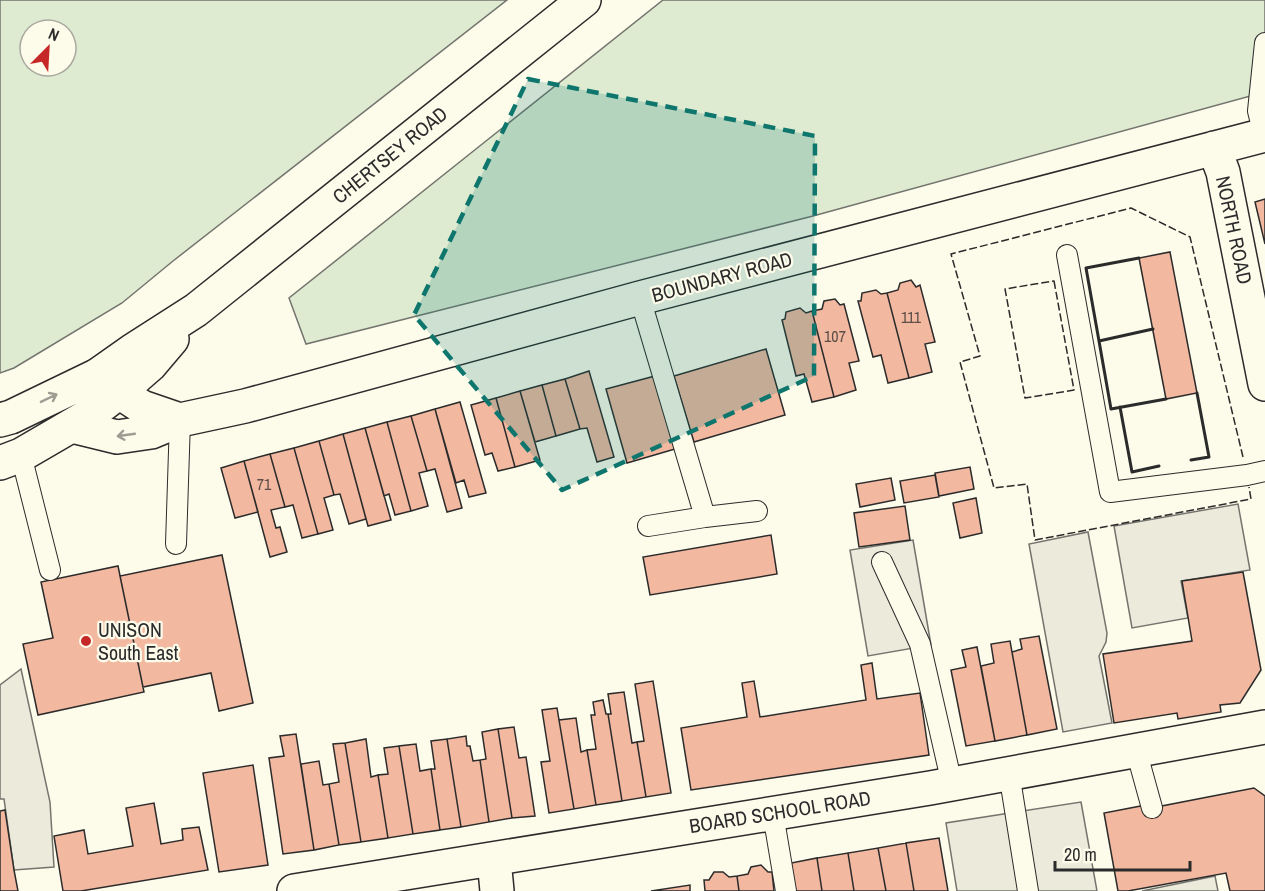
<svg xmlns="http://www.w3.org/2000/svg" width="1265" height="891" viewBox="0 0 1265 891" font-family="'Archivo Narrow',sans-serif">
<rect width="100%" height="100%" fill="#fdfbea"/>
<path fill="#deebd1" stroke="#74746e" stroke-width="1.5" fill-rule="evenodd" d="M0 0H507L173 261 122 303 14 368 0 373ZM30 30H66V66H30Z
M663 0H1265V92L813 216 306 344 289 298Z"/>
<path fill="#eceadb" stroke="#74746e" stroke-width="1.5" d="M1238 504 1250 570 1181 581 1188 618 1132 628 1114 526Z
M1088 532 1107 633 1106 642 1099 656 1112 723 1063 732 1029 544Z
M913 540 931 645 868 656 850 550Z
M21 669 50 802 54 867 14 870 4 799H0V685Z
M1081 802 1097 891H957L946 823Z
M1215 876 1218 891H1142Z"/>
<path fill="#f2b8a0" stroke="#2b2b2b" stroke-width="1.5" d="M1265 199V244L1255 202Z
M1170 252 1197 393 1166 399 1139 258Z
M911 280 916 287 920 285 935 342 925 344 932 372 909 378 887 293 898 290 900 283Z
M876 290 881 294 887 293 909 378 888 383 881 355 873 357 858 301H861L862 293Z
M835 299 840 305 844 304 859 361 849 363 856 390 834 397 812 311 822 309 824 301Z
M800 308 806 313 812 311 834 397 812 402 804 374 796 376 782 320 785 319 786 312Z
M766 349 785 415 694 442 674 376Z
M589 371 614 457 597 462 587 428 580 429 565 379Z
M655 376 675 449 627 463 606 389Z
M565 379 580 429 556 436 542 385Z
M542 385 556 436 535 442 520 391Z
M520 391 540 460 515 467 496 398Z
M496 398 515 467 498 471 492 453 485 455 471 405Z
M460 402 486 493 469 497 464 480 456 483 435 409Z
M435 409 462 508 447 512 435 469 427 471 411 416Z
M411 416 427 471 419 473 428 506 411 511 387 422Z
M387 422 411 511 395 515 389 494 384 496 365 428Z
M365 428 391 520 368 526 343 434Z
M343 434 366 519 349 524 340 494 334 495 319 441Z
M319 441 334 495 324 498 333 530 318 534 294 448Z
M294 448 318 534 302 538 293 505 285 507 270 454Z
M270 454 285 507 271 510 276 528 280 527 287 552 270 557 244 461Z
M244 461 258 512 235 518 221 468Z
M970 467 974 489 939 496 935 473Z
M935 475 939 497 904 503 900 481Z
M891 478 895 500 860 507 856 484Z
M976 498 982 533 960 538 953 503Z
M905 506 910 540 859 547 854 513Z
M771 535 777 574 650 595 643 557Z
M222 555 253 703 219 711 211 673 143 687 120 576Z
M118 566 144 692 38 715 23 644 53 638 41 582Z
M1243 572 1261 670 1240 703 1220 705 1221 712 1178 719 1177 713 1114 723 1103 654 1192 641 1182 581Z
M1039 636 1057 729 1027 735 1012 652 1022 649 1020 639Z
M1010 641 1027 735 995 741 981 666 994 663 991 644Z
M977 647 995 741 966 746 951 670 966 667 962 650Z
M872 663 877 699 920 693 929 755 691 790 681 728 747 717 742 683 754 681 760 717 866 700 861 665Z
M653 681 671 793 646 797 637 742 644 741 635 684Z
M624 692 632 743 637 742 646 797 622 801 608 714H611L608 694Z
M603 700 606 714H608L622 801 596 805 587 750 596 749 591 715H595L593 702Z
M557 708 574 809 549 813 541 762 550 761 542 710Z
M576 718 581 752 587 750 596 805 574 809 559 720Z
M514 727 519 758 526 757 535 816 512 818 498 729Z
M498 729 512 818 489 822 480 760 486 759 482 732Z
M296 734 314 850 283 854 269 758 284 756 280 736Z
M466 736 467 746H470L473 761 480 760 489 822 461 827 447 739Z
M366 739 371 777 378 775 388 838 361 842 345 743Z
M447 739 461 827 440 830 431 769H435L431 741Z
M345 743 361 842 339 845 329 784 339 782 333 744Z
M416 744 420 771 431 769 440 830 413 834 399 746Z
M399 746 413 834 388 838 378 775 388 774 384 748Z
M319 761 323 785 329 784 339 845 314 850 301 764Z
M253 765 268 865 219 872 203 773Z
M1254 788 1265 796V891H1230L1226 873 1128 891H1118L1104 813 1146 805V809Z
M154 803 161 844 183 840 182 829 199 827 208 870 81 891H63L54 836 84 830 88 854 133 846 126 808Z
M5 810 14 870 18 891H0V811Z
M939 838 948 891H914L906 843Z
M906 843 914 891H886L878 848Z
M878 848 886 891H854L848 853Z
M848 853 854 891H822L817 858Z
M817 858 822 891H791L786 864Z
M761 865 768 872H772L774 891H739L737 876 748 874 751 867Z
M714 872H723L729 877 737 876 739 891H705L704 880H709Z
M690 885V891H651Z"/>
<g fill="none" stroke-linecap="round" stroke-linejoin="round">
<defs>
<path id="service" d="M1264 135 1258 111 1265 43
M1067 255 1110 492 1247 475 1265 471
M640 298 705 517
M21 455 50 570
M648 526 705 517 757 511
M176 544 180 420
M882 562 920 644 952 784
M1136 750 1152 808
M1009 773 1028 891
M773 814 786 891"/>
<path id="minor" d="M1214 148 1223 172 1265 384
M98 375 119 392 142 407 180 420
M72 426 117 437 151 432 180 420 245 406 640 298 1265 135
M494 859 497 891
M294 891 930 788 1265 727"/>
<path id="primary" d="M0 420 11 417 98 375 132 351 196 310 584 0
M0 463 21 455 88 416 119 392 150 365 172 339"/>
</defs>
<use href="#service" stroke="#2b2b2b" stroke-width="22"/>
<use href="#minor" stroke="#2b2b2b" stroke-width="36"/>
<use href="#primary" stroke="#2b2b2b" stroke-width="36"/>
<use href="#service" stroke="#fdfbea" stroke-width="20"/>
<use href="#minor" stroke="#fdfbea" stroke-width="33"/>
<use href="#primary" stroke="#fdfbea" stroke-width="33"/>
<path stroke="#2b2b2b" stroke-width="1.5" stroke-dasharray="8 3" stroke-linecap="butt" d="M1054 281 1074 390 1025 398 1005 289Z
M1243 457 1190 237 1131 208 951 254 980 356 960 362 994 488 1027 484 1035 540 1251 499 1249 487"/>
<path stroke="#2b2b2b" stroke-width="3" d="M1139 258 1086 268 1099 341 1153 329
M1099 341 1111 409 1166 399
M1120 407 1132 472 1159 466
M1191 460 1209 457 1197 393"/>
</g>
<defs><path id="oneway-shaft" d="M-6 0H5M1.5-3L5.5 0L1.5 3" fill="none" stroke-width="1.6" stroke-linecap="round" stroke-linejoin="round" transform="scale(1.5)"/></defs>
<g stroke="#9e9d94">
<use href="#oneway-shaft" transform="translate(49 398) rotate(-26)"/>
<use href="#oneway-shaft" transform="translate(126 435) rotate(172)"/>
</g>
<path fill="#0f766e" fill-opacity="0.2" stroke="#0f766e" stroke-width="4.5" stroke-dasharray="12 8" stroke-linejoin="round" d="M528 79 815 136 814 376 562 490 414 315Z"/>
<circle fill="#c62828" stroke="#fdfbea" stroke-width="2" cx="86" cy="641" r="6"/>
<g text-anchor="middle" stroke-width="4.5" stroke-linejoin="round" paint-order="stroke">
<g font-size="16" fill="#5d4e48">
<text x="911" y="323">111</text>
<text x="835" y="342">107</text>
<text x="264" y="490">71</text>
</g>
<g font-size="20" fill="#2b2b2b" stroke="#fdfbea">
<text transform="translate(390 155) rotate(-39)" y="7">CHERTSEY ROAD</text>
<text transform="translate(1234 230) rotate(78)" y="7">NORTH ROAD</text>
<text transform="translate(722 277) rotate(-15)" y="7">BOUNDARY ROAD</text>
<text transform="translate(780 812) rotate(-9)" y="7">BOARD SCHOOL ROAD</text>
</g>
<g font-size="20" fill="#2b2b2b" stroke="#fdfbea" text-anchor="start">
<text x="98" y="637">UNISON<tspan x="98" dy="23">South East</tspan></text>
</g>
</g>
<g transform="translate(48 48) rotate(24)"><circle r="28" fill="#fdfbea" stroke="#a9a89e" stroke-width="1.5"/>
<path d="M0-4.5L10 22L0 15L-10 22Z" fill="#c62828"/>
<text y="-9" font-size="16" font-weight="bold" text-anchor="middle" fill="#2b2b2b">N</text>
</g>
<path d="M1055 861v9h135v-9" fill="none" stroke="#2b2b2b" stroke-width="3"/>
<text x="1064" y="861" font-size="18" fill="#2b2b2b" stroke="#fdfbea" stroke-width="4.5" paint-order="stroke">20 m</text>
</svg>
